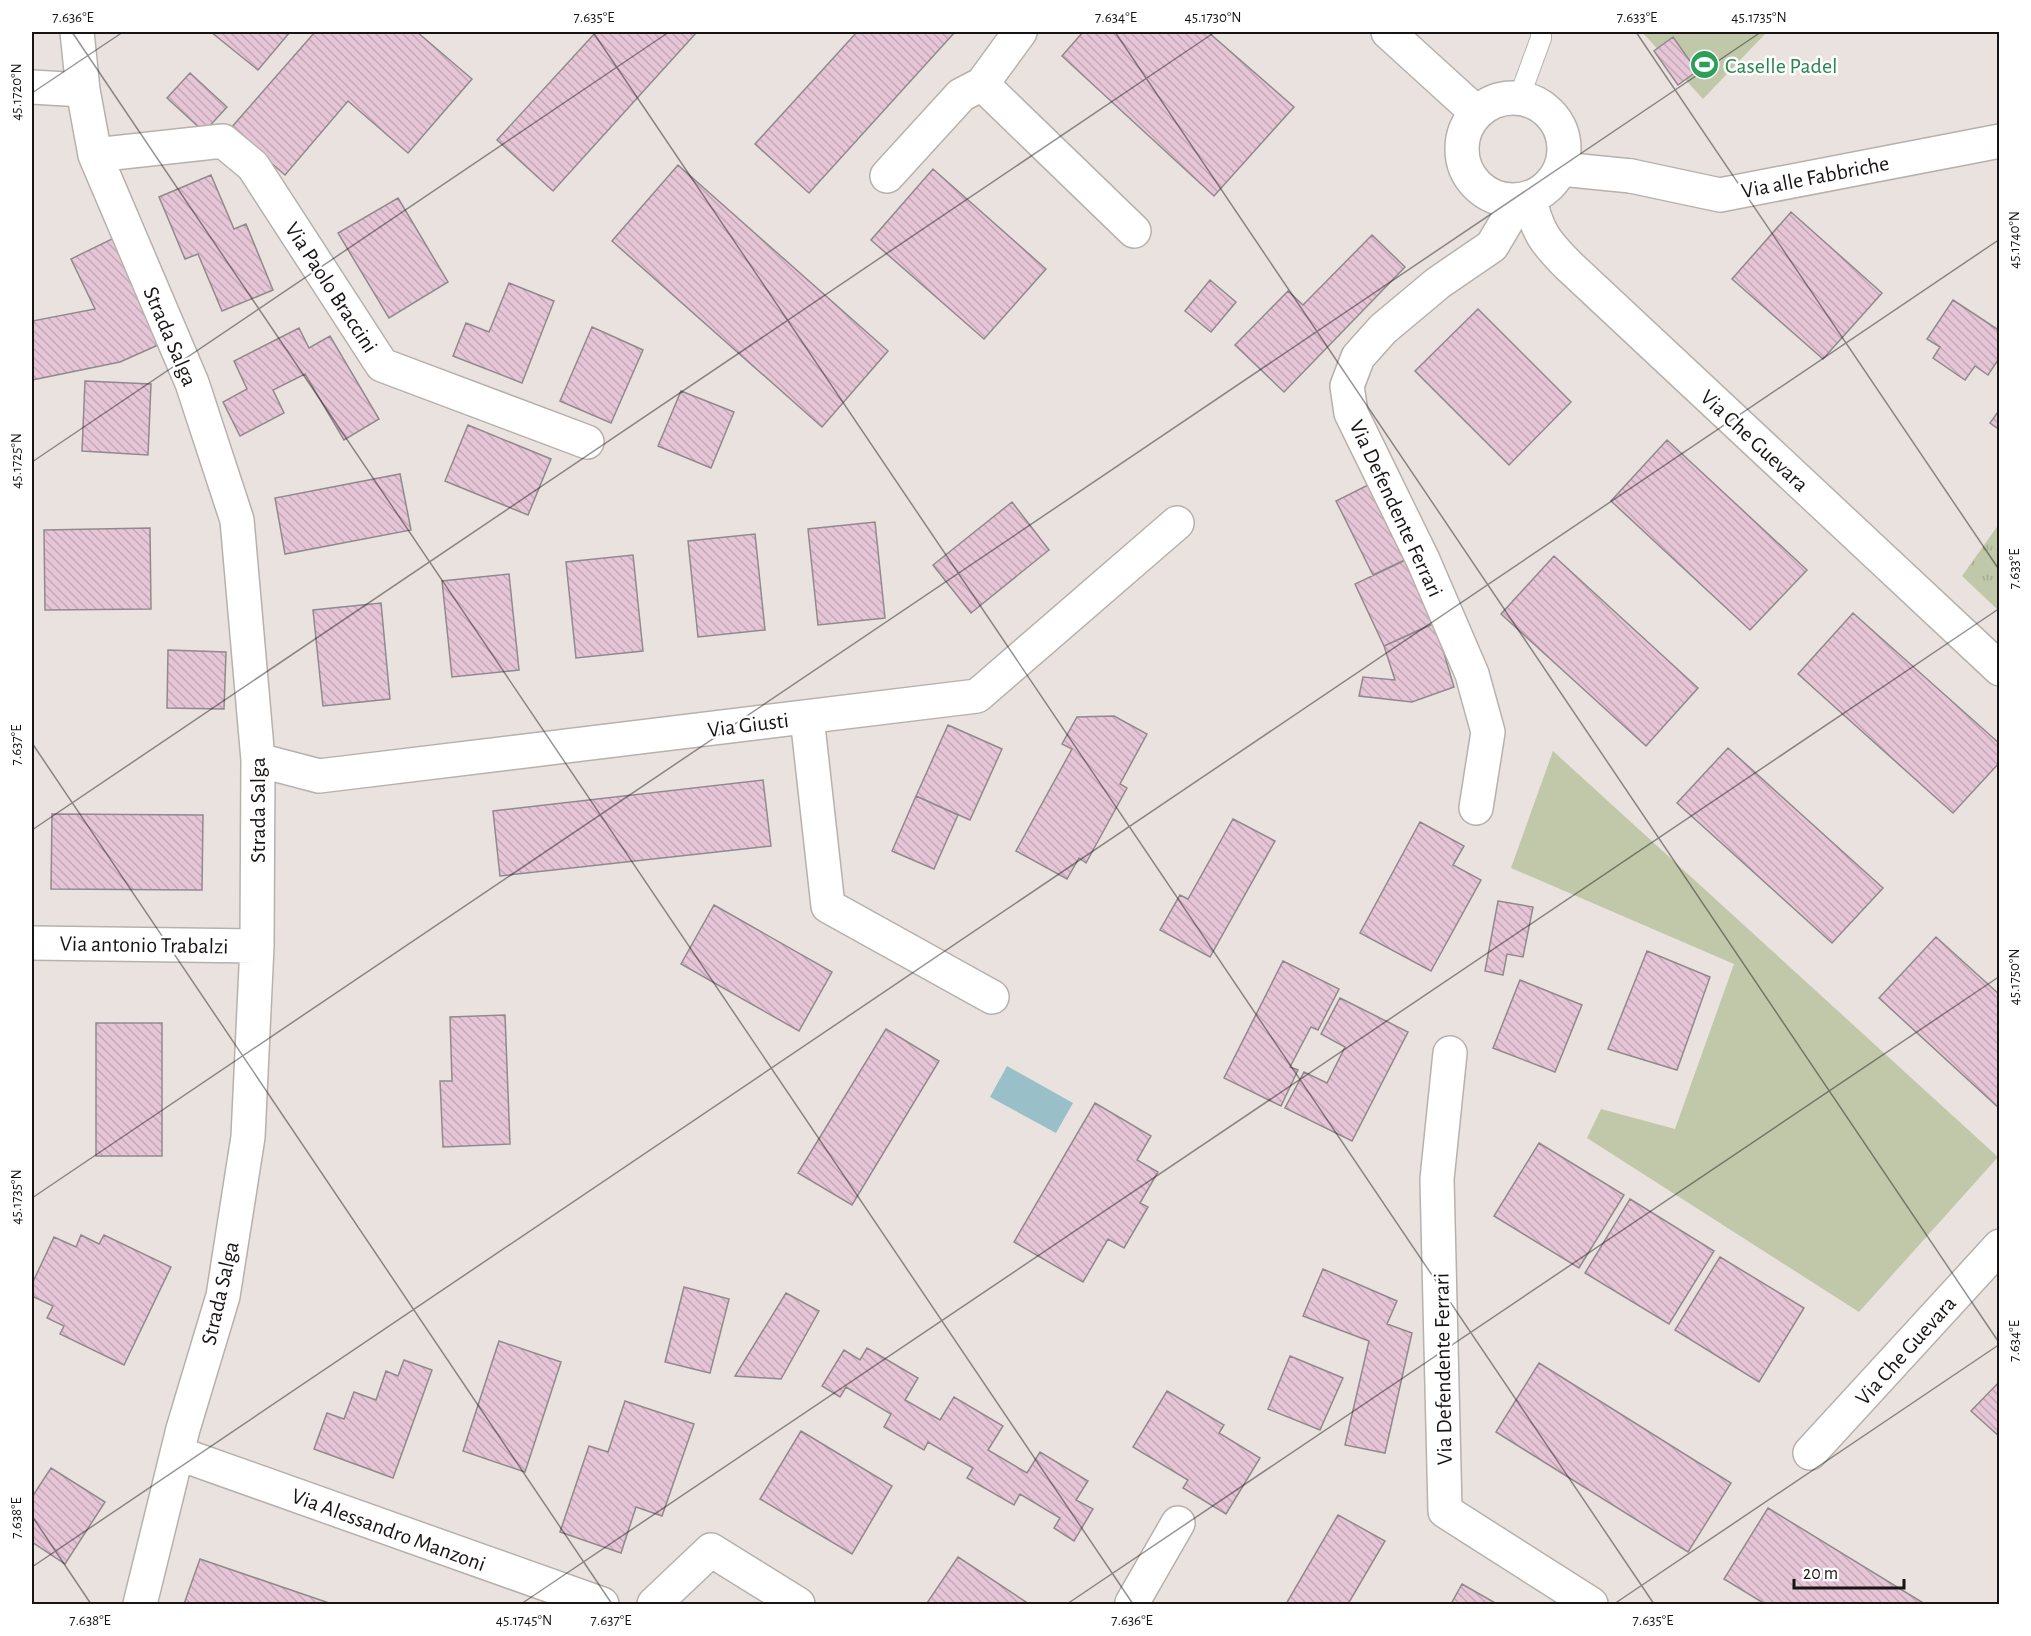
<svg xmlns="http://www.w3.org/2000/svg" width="2031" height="1636" viewBox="0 0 2031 1636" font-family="'Alegreya Sans',sans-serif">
<defs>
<pattern id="grass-tufts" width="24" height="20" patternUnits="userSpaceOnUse" patternTransform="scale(1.5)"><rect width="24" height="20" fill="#c1c8aa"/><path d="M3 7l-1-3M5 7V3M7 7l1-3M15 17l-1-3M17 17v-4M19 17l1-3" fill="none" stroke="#a5ab91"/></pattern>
<pattern id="building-back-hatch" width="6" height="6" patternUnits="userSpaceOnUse" patternTransform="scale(1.5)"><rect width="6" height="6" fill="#e6c5d6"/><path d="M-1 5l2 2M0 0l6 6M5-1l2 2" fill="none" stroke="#c5a8b7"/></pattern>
</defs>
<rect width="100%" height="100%" fill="#e9e2de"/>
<path fill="url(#grass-tufts)" d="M1999 524V611L1962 576Z"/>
<path fill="#c1c8aa" d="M1642 32H1767L1703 99Z
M1553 751 1998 1157 1859 1312 1587 1138 1601 1109 1675 1129 1734 964 1511 868Z"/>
<path fill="#99c0c8" d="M1007 1066 1073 1103 1056 1133 990 1097Z"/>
<path fill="url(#building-back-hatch)" stroke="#918a8d" stroke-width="1.5" d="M211 32H290L258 70Z
M315 32H417L472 79 408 153 348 101 285 175 231 128Z
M596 32H697L553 191 497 140Z
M857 32H955L809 193 755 144Z
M1083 32H1208L1294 107 1214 196 1062 56Z
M1673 37 1697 71 1678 85 1654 51Z
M190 73 227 107 204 132 167 98Z
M678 165 888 351 822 427 612 241Z
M933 169 1046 269 984 339 871 240Z
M211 175 234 229 246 224 273 290 222 311 198 254 185 259 159 197Z
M398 198 448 282 389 318 338 233Z
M1791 212 1882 293 1823 359 1732 279Z
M1372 235 1405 267 1284 392 1235 345 1288 291 1303 305Z
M114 238 158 345 120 362 32 380V321L95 309 71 259Z
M1210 280 1236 302 1211 332 1185 311Z
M509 283 554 301 522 383 453 356 466 323 489 332Z
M1953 300 2000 331V357L1988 375 1975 366 1965 380 1933 358 1940 347 1927 339Z
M1478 309 1571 402 1509 465 1415 371Z
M592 327 643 350 611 423 560 401Z
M299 328 309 348 330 336 379 419 344 440 305 374 273 390 284 413 240 436 223 402 247 389 234 361Z
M85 381 151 384 148 455 82 451Z
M681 391 734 412 711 468 658 446Z
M2000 409V430L1990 423Z
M468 425 551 459 528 515 445 481Z
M1667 440 1807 570 1750 630 1611 501Z
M400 474 411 530 285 554 275 498Z
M1374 482 1411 557 1373 575 1336 501Z
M1012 502 1049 550 971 613 933 565Z
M875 522 885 618 818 625 808 529Z
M150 528 151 609 45 610 44 530Z
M755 534 765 630 698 637 688 541Z
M633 555 643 651 576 658 566 562Z
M1414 556 1443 619 1384 646 1355 584Z
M1554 556 1698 688 1646 746 1501 614Z
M509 574 519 670 452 677 442 581Z
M381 603 390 699 323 706 313 610Z
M1853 613 2000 744V762L1953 813 1798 674Z
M1435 623 1454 687 1412 702 1359 696 1363 677 1395 680 1384 646Z
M168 650 226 652 224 709 167 708Z
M1114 716 1147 734 1120 784 1127 788 1086 863 1079 858 1067 879 1016 851 1072 749 1062 744 1077 717Z
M948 725 1002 749 970 820 916 796Z
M1728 748 1883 888 1832 943 1677 803Z
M763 780 771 846 500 876 493 811Z
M916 796 958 815 934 869 892 851Z
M52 814 203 815 202 890 51 889Z
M1233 819 1275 841 1210 957 1160 930 1180 895 1188 899Z
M1420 822 1464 846 1453 865 1481 880 1431 971 1360 933Z
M1498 901 1533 907 1523 957 1507 954 1503 975 1485 971Z
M714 905 832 972 799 1031 681 964Z
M1936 937 2000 995V1109L1879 998Z
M1647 951 1710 977 1677 1070 1608 1049Z
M1283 961 1339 989 1318 1030 1311 1027 1290 1067 1298 1070 1281 1106 1224 1078Z
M1520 980 1582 1005 1555 1072 1493 1048Z
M1340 998 1408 1032 1352 1141 1285 1108 1304 1072 1327 1083 1345 1047 1321 1034Z
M505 1015 510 1144 443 1147 440 1081H452L450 1017Z
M96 1023H162V1156H96Z
M886 1029 939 1061 852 1205 798 1173Z
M1095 1103 1151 1136 1137 1160 1158 1172 1140 1203 1148 1207 1124 1248 1108 1239 1083 1282 1014 1242Z
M1539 1143 1624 1195 1579 1268 1494 1216Z
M1630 1199 1714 1251 1669 1324 1585 1273Z
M81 1235 99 1244 104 1235 171 1267 124 1365 60 1334 64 1326 47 1318 53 1306 32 1296V1284L54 1237 76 1247Z
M1720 1257 1804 1308 1759 1382 1675 1330Z
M1323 1269 1397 1301 1387 1324 1412 1333 1385 1453 1345 1445 1369 1341 1303 1316Z
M684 1287 729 1299 710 1373 665 1362Z
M786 1293 819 1311 781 1379 735 1376Z
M499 1341 561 1362 525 1472 463 1451Z
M867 1348 918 1378 905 1400 940 1420 954 1397 1003 1426 988 1450 1027 1473 1040 1452 1088 1481 1076 1500 1093 1509 1074 1541 1054 1528 1060 1518 1020 1494 1014 1505 967 1478 973 1468 928 1442 924 1450 884 1427 891 1414 846 1387 840 1397 822 1386 844 1350 860 1360Z
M1290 1356 1343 1378 1320 1430 1268 1409Z
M404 1360 432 1370 393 1478 314 1449 327 1413 344 1419 354 1392 376 1400 386 1371 398 1376Z
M1539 1363 1731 1483 1688 1552 1496 1432Z
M2000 1381V1437L1971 1411Z
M1167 1391 1224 1425 1219 1433 1260 1458 1226 1514 1183 1488 1188 1480 1133 1447Z
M625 1401 694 1424 662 1516 636 1507 621 1553 560 1532 589 1446 608 1452Z
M801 1431 892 1486 852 1554 760 1499Z
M51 1468 105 1502 65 1564 32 1542V1497Z
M1768 1508 1925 1604H1765L1724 1579Z
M1338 1515 1385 1541 1348 1604H1286Z
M958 1557 1029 1604H930L927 1603Z
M200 1559 332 1604H184Z
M1462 1584 1497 1604H1451Z"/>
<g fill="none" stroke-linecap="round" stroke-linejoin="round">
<defs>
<path id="lane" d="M1519 98 1541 38V32"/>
<path id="street" d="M77 32 83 90 95 155 192 383 237 520 258 760 257 946 248 1137 223 1296 183 1429 140 1604
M982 84 1134 231
M32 87 83 90
M95 155 223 141 253 166 382 365 587 442
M1561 169 1631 176
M887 176 961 95 982 84 1020 32
M1529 198C1538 232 1544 241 1568 265L2000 669
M807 717 828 906 992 997
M258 760 319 776 977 696 1177 523
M1476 808 1488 732 1472 674 1423 560 1351 413 1347 386 1358 357 1383 329 1438 283 1492 246 1519 200
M32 943 257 946
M1450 1053 1437 1179 1445 1511 1591 1604
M177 1453 602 1604
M1810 1453 2000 1246
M654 1604 711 1550 798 1604
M1134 1604 1132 1603 1178 1523"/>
<path id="secondary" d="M1388 32 1477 113
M1462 149a51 51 0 1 1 102 0a51 51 0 1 1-102 0Z
M1631 176 1720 195 2000 141"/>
</defs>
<use href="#lane" stroke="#b7b1ac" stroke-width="22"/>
<use href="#street" stroke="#b7b1ac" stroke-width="36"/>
<use href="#secondary" stroke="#b7b1ac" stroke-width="36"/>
<use href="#lane" stroke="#fff" stroke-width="20"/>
<use href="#street" stroke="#fff" stroke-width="33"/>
<use href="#secondary" stroke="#fff" stroke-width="33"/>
</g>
<path fill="none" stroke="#171413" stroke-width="1.5" stroke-opacity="0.45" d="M72 32 1133 1604M593 32 1654 1604M1115 32 2000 1344M1636 32 2000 571M32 93 123 32M32 462 669 32M32 743 612 1604M32 830 1215 32M32 1198 1761 32M32 1516 91 1604M32 1567 2000 239M521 1604 2000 608M1067 1604 2000 976M1614 1604 2000 1344"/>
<defs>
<symbol id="stadium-disc" viewBox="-11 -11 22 22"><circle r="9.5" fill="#2e9e5b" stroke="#fff"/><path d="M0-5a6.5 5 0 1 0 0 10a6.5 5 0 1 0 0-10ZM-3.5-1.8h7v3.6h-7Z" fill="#fff"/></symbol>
</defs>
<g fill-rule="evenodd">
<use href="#stadium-disc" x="1688" y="48" width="33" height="33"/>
</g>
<g text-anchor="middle" stroke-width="5" stroke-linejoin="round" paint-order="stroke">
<g font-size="22" fill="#27864d" stroke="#fff" text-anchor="start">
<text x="1725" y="73">Caselle Padel</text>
</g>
<g font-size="22" fill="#171413" stroke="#fff">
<text transform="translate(1815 176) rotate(-11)" y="8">Via alle Fabbriche</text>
<text transform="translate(332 287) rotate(57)" y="8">Via Paolo Braccini</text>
<text transform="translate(171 336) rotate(67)" y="8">Strada Salga</text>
<text transform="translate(1755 440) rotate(43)" y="8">Via Che Guevara</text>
<text transform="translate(1397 508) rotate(65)" y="8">Via Defendente Ferrari</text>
<text transform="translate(748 724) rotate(-7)" y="8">Via Giusti</text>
<text transform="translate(257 810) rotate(-90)" y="8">Strada Salga</text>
<text transform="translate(144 944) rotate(1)" y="8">Via antonio Trabalzi</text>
<text transform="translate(219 1293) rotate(-77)" y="8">Strada Salga</text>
<text transform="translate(1905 1350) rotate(-48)" y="8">Via Che Guevara</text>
<text transform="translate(1442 1369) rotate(-91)" y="8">Via Defendente Ferrari</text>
<text transform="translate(389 1529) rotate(20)" y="8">Via Alessandro Manzoni</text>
</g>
</g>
<rect width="2031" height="1636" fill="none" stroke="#ffffff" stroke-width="66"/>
<path d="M1794 1579v9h110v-9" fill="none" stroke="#171413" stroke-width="3"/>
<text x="1803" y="1579" font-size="18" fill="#171413" stroke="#ffffff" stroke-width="4.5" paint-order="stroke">20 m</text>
<rect x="33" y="33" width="1965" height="1570" fill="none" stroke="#171413" stroke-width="2"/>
<g font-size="15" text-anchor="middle" fill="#171413">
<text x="73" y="22">7.636°E</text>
<text x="594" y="22">7.635°E</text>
<text x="1116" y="22">7.634°E</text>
<text x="1213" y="22">45.1730°N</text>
<text x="1637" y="22">7.633°E</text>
<text x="1759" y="22">45.1735°N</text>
<text transform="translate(16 92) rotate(-90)" y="5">45.1720°N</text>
<text transform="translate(2014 240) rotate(-90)" y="5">45.1740°N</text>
<text transform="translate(16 461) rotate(-90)" y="5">45.1725°N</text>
<text transform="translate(2014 569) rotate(-90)" y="5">7.633°E</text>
<text transform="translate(16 745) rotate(-90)" y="5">7.637°E</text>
<text transform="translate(2014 977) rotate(-90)" y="5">45.1750°N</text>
<text transform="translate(16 1197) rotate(-90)" y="5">45.1735°N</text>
<text transform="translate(2014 1341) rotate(-90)" y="5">7.634°E</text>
<text transform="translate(16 1518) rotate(-90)" y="5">7.638°E</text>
<text x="90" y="1625">7.638°E</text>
<text x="524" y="1625">45.1745°N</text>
<text x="611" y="1625">7.637°E</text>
<text x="1132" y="1625">7.636°E</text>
<text x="1653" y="1625">7.635°E</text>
</g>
</svg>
